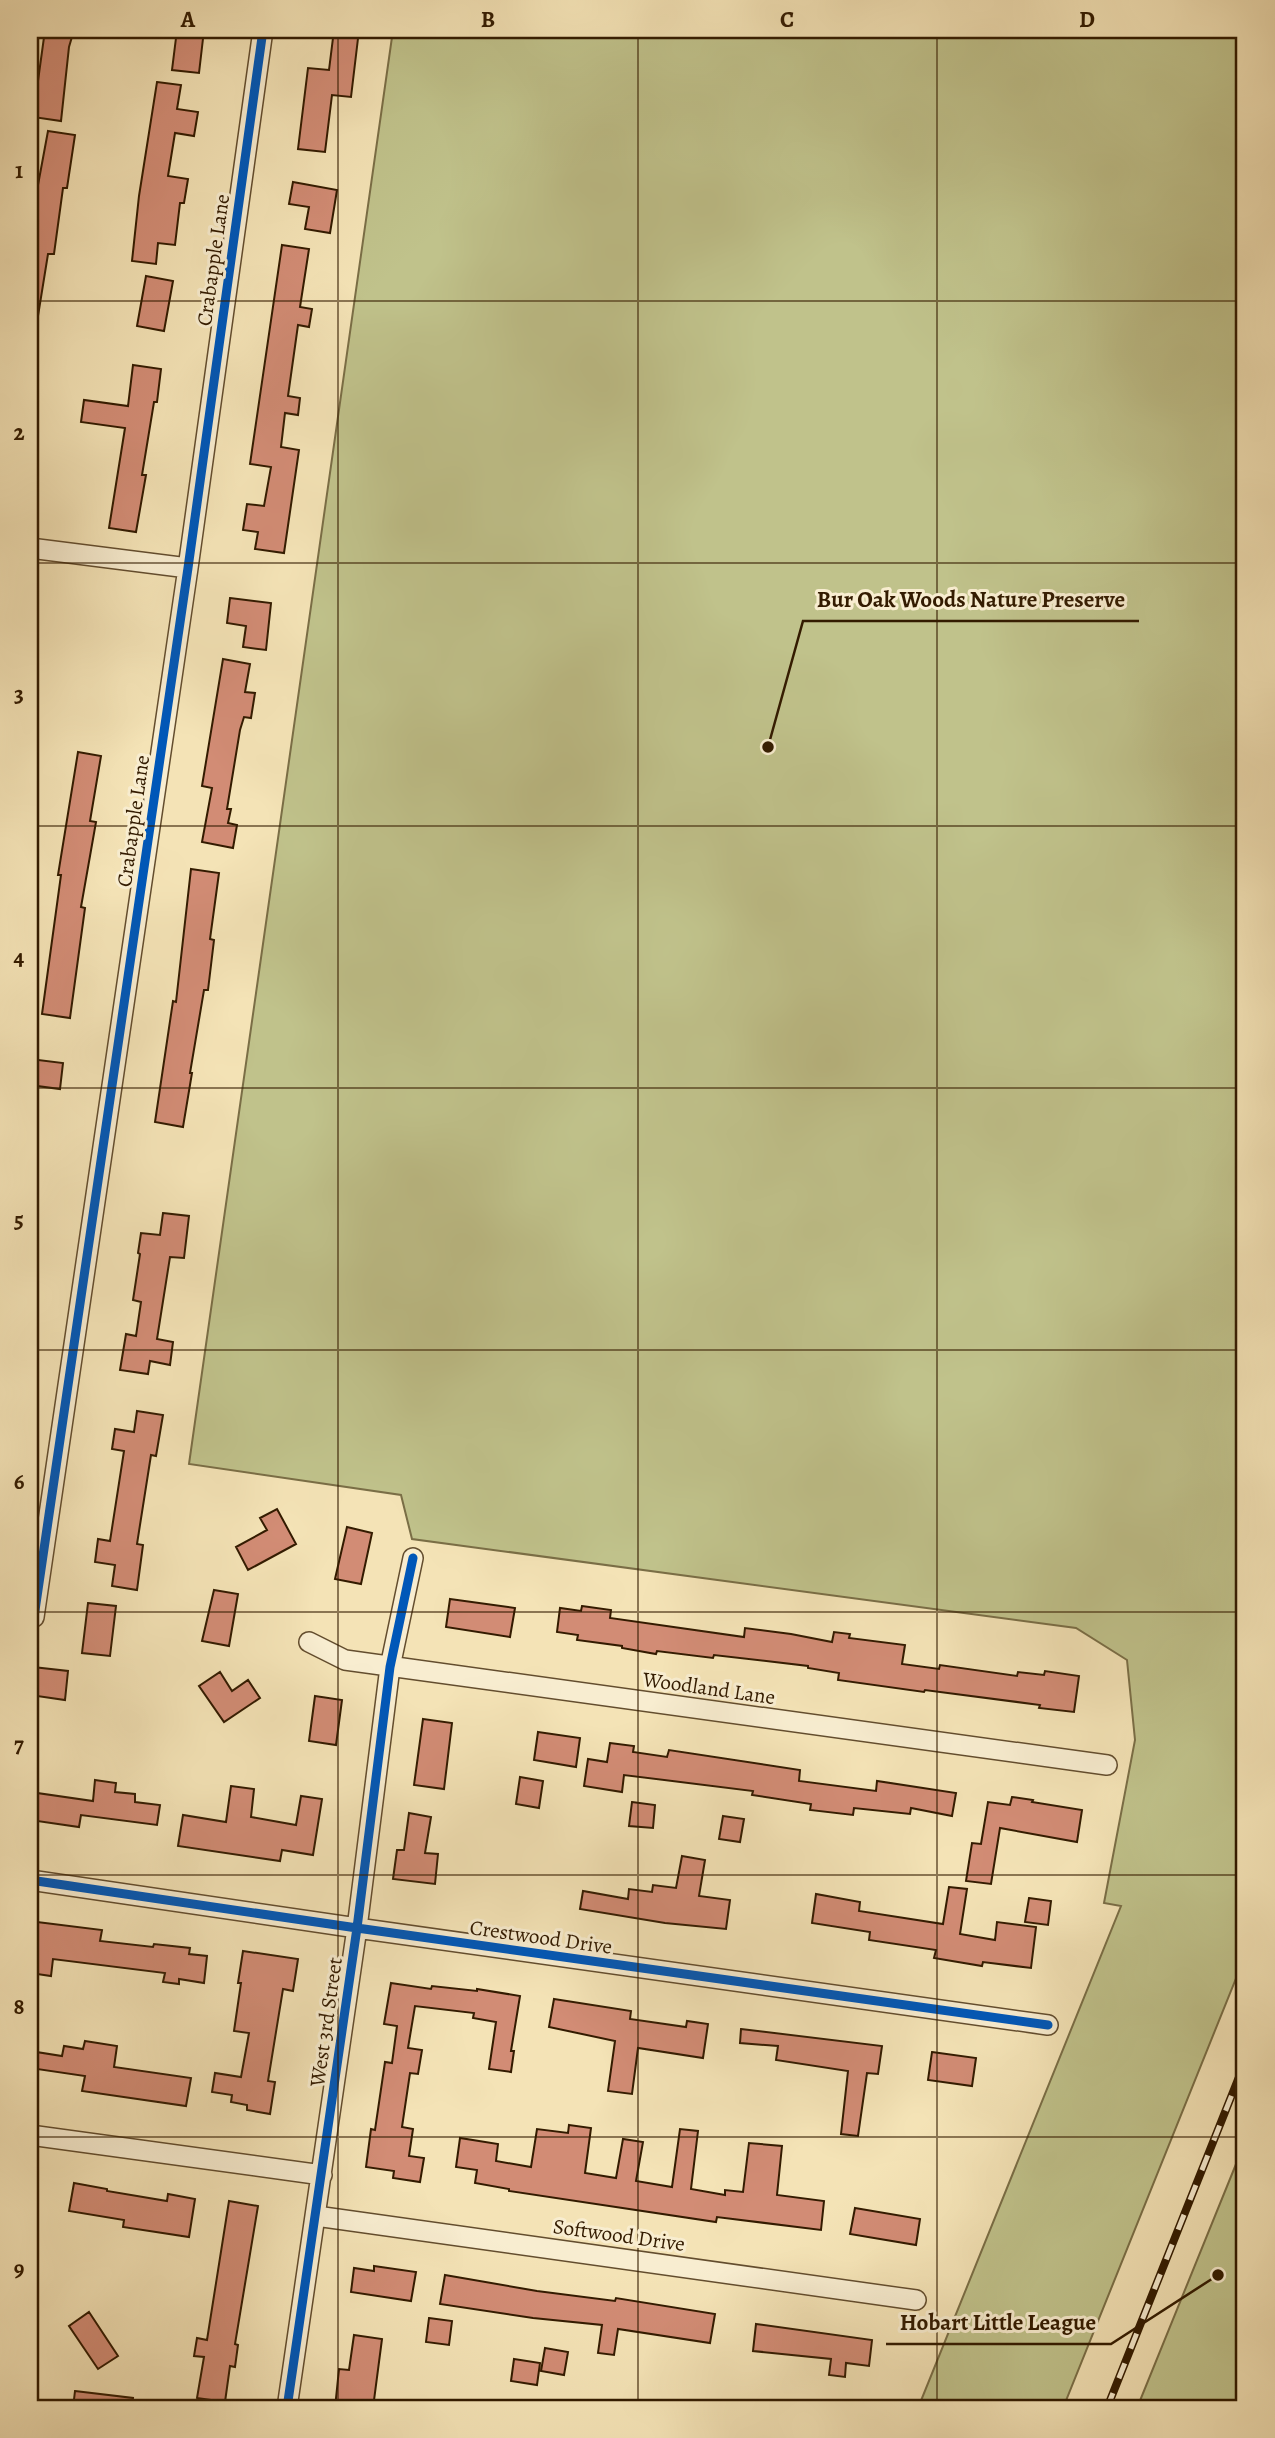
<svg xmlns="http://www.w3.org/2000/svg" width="1275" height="2438" viewBox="0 0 1275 2438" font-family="Alegreya,serif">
<rect width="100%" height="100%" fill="#f4e3b6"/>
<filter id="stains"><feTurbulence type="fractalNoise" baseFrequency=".00286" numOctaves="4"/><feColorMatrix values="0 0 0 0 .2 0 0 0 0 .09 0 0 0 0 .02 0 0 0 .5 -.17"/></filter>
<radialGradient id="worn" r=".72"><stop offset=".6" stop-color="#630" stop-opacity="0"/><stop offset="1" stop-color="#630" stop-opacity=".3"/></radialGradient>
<path fill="#c0c28b" stroke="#7a6e46" stroke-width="2" d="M393 30H1245V1956L1063 2408H918L1121 1906 1104 1903 1135 1740 1127 1660 1076 1628 412 1539 401 1495 189 1464Z
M1245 2142V2408H1137Z"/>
<path fill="#d28c75" stroke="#331b00" stroke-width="2" d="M45 30H74L69 47 61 121 33 117Z
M177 30H204L199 73 172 70Z
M334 30H359L351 97 332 95 325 152 298 149 308 68 329 70Z
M157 82 181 85 177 109 198 112 194 136 175 133 168 176 188 179 184 203H180L175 245 158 243 156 264 132 261 139 196Z
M48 131 75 135 67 188H63L54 254H48L38 316 30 315V228Z
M293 182 337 190 330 233 305 229 309 207 289 204Z
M282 245 309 249 300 307 312 309 309 327 298 325 288 396 300 398 298 415 285 413 281 447 299 450 284 553 255 549 258 532 243 530 247 504 264 506 271 467 250 464Z
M146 276 173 281 164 331 137 326Z
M133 365 161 369 157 402H154L142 475H146L136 532 109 528 125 428 81 422 84 400 128 406Z
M230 598 271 603 266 650 243 647 246 626 227 623Z
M223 659 250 664 245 692 255 693 251 718 244 717 240 730 227 809H231L228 823 237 825 233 848 202 842 212 788 202 786Z
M78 752 101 756 90 821 96 822 81 907 85 908 70 1018 42 1014 61 875H58Z
M191 869 219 873 210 939 214 940 208 990H204L190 1073H192L183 1127 155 1122 173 1001 176 1002Z
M30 1059 63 1063 60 1089 30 1085Z
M163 1213 189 1216 184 1258 170 1257 157 1339 173 1342 170 1365 150 1361 148 1374 120 1370 126 1334 136 1336 141 1302 133 1300 140 1254 138 1253 141 1233 160 1235Z
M137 1411 163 1415 156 1456 151 1455 137 1544 143 1545 137 1590 112 1586 115 1565 95 1562 98 1539 110 1541 124 1451 112 1449 115 1429 134 1432Z
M277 1509 296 1544 248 1570 236 1547 267 1530 260 1518Z
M347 1527 372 1533 361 1584 335 1579Z
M214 1590 238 1594 229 1646 202 1641Z
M450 1599 515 1608 510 1637 446 1627Z
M88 1603 116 1606 110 1656 82 1653Z
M582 1606 611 1610 610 1618 744 1637 745 1628 791 1634 832 1642 834 1632 850 1634 849 1638 905 1645 902 1664 939 1669 940 1665 1017 1676 1018 1672 1044 1675 1045 1671 1079 1676 1074 1712 1039 1708 1040 1705 925 1690 924 1692 838 1680 839 1673 808 1668V1666L714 1655 713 1658 657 1651 656 1654 622 1648V1646L577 1640 578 1635 557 1632 560 1608 581 1611Z
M33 1667 68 1671 65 1700 30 1695Z
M220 1672 232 1691 248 1680 260 1698 224 1722 199 1686Z
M315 1696 342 1700 336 1745 309 1741Z
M423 1719 452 1723 444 1789 414 1785Z
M538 1732 580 1738 576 1767 534 1760Z
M610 1743 634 1746 633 1752 667 1757 669 1750 800 1770 799 1781 876 1791 877 1781 956 1793 952 1816 911 1808 910 1814 854 1808 853 1815 810 1810 811 1804 752 1795 753 1791 624 1775 622 1792 584 1786 588 1759 607 1762Z
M520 1777 543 1781 539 1808 516 1804Z
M95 1780 116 1783 115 1792 135 1794V1802L160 1805 157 1825 81 1815 79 1827 30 1820V1792L93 1801Z
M231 1786 254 1789 251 1817 296 1825 301 1796 322 1799 313 1855 282 1850 280 1861 178 1846 183 1815 226 1822Z
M1012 1797 1033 1800 1032 1802 1082 1810 1077 1842 1000 1828 991 1884 966 1881 972 1843 981 1844 988 1802 1010 1805Z
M632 1802 655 1805 653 1828 629 1826Z
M409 1813 431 1817 425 1853 438 1854 435 1884 393 1879 397 1850H404Z
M723 1816 744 1819 740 1842 719 1839Z
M682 1856 705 1860 699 1896 730 1900 726 1929 665 1923 580 1909 583 1891 628 1899 629 1889 652 1892 653 1885 676 1888Z
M949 1887 967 1889 960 1934 995 1940 997 1922 1036 1927 1031 1968 983 1962 982 1966 934 1958 936 1950 869 1940 870 1932 812 1923 816 1894 860 1902 859 1911 943 1924Z
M1029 1898 1051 1901 1048 1925 1025 1922Z
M37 1922 102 1930 100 1941 153 1947 154 1944 190 1948 189 1954 207 1956 204 1983 179 1979V1984L163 1982 165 1973 53 1959 51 1976 30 1973V1944H34Z
M243 1951 298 1959 293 1991 283 1989 268 2081 275 2082 270 2114 247 2110V2105L231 2102 232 2095 212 2092 215 2073 241 2077 249 2033 234 2031 241 1983H238Z
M391 1983 431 1989 432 1986 477 1991V1989L520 1996 511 2051H514L511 2072 489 2069 496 2022 473 2018 474 2013 415 2006 408 2048 422 2050 418 2074 410 2073 402 2127 413 2129 409 2156 424 2158 420 2182 393 2178 394 2171 366 2167 371 2129 375 2130 385 2062 392 2063 397 2026 384 2024Z
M554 1999 631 2011 630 2019 686 2027 687 2021 708 2024 703 2058 638 2048 632 2094 608 2091 615 2041 549 2027Z
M741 2029 882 2046 878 2074 867 2073 858 2136 841 2134 848 2071 776 2060 778 2046 740 2043Z
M85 2041 117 2046 114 2067 191 2078 186 2106 82 2091 85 2076 30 2068V2051L62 2056 64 2046 83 2049Z
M932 2052 976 2058 972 2086 928 2080Z
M569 2125 591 2128 585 2173 616 2178 623 2139 643 2142 636 2181 672 2187 680 2129 698 2131 691 2189 725 2195V2190L743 2192 749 2143 782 2146 777 2195 824 2201 821 2230 717 2217 716 2222 509 2191V2189L475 2183 477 2170 456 2167 460 2138 498 2144 496 2161 531 2167 537 2129 568 2133Z
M74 2183 107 2189V2191L167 2201 168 2194 195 2199 189 2237 123 2227 124 2220 69 2211Z
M229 2201 258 2206 235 2344 238 2345 235 2367 230 2366 225 2402 197 2398 204 2357 194 2356 197 2338 207 2340Z
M855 2208 920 2219 916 2245 850 2234Z
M374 2266 416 2272 411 2301 351 2292 354 2268 374 2271Z
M445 2275 537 2291 615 2301 616 2298 715 2314 710 2343 618 2329 614 2355 598 2353 602 2325 533 2318 440 2304Z
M89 2312 118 2356 98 2369 69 2326Z
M429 2318 452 2321 449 2345 426 2342Z
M756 2324 872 2340 869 2366 846 2363 845 2377 829 2375 831 2359 753 2351Z
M354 2335 382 2339 373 2408H335L339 2369 349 2370Z
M545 2348 568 2352 564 2375 541 2371Z
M514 2359 540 2363 537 2385 511 2381Z
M75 2391 133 2398 132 2408H73Z"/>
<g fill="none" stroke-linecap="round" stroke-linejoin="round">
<defs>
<path id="minor" d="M30 548 188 568
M30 1616 34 1617 188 568 263 30
M309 1642 345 1660 1107 1765
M30 1880 357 1928 1048 2025
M30 2135 322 2175
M316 2216 916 2300
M287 2408 357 1928 390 1667 413 1558"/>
</defs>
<use href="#minor" stroke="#634d2e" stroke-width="22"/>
<use href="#minor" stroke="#f8edd0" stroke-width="19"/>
<defs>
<path id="rail" d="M1107 2408 1245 2062"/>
</defs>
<use href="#rail" stroke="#331b00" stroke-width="8"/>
<use href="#rail" stroke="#f8edd0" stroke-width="5" stroke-dasharray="16" stroke-linecap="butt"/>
<defs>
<path id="cycleway" d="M30 1616 34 1617 188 568 263 30
M30 1880 357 1928 1048 2025
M287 2408 357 1928 390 1667 413 1558"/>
</defs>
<use href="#cycleway" stroke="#f8edd0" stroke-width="13"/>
<use href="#cycleway" stroke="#0057b8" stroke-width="9"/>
</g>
<path fill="none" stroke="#331b00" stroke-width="2" stroke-opacity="0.55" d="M338 30V2408M638 30V2408M937 30V2408M30 301H1245M30 563H1245M30 826H1245M30 1088H1245M30 1350H1245M30 1612H1245M30 1875H1245M30 2137H1245"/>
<g text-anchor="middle" stroke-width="6" stroke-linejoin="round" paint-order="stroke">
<g font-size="21" fill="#331b00" stroke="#f8edd0">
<text transform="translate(213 260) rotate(-82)" y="7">Crabapple Lane</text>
<text transform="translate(133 821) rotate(-82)" y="7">Crabapple Lane</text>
<text transform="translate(709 1688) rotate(8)" y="7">Woodland Lane</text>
<text transform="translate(541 1937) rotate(8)" y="7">Crestwood Drive</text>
<text transform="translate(326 2022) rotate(-82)" y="7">West 3rd Street</text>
<text transform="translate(619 2235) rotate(8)" y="7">Softwood Drive</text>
</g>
</g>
<path fill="none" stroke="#331b00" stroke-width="2.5" d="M768 747L803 621H1139M1218 2275L1111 2344H886"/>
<g fill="#331b00" stroke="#f8edd0" stroke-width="2.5">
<circle cx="768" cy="747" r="7"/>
<circle cx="1218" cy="2275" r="7"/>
</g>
<g font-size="23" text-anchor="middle" font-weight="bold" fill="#331b00" stroke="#f8edd0" stroke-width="6" stroke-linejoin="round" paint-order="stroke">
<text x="971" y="607">Bur Oak Woods Nature Preserve</text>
<text x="998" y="2330">Hobart Little League</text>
</g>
<rect width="1275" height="2438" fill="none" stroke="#f4e3b6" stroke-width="77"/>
<rect x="38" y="38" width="1198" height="2362" fill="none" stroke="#331b00" stroke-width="2.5"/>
<g font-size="23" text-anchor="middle" font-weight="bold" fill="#331b00">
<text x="188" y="27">A</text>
<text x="488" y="27">B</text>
<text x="787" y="27">C</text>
<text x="1087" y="27">D</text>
<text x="19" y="178">1</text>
<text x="19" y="440">2</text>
<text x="19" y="702">3</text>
<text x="19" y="965">4</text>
<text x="19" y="1227">5</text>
<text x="19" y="1489">6</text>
<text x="19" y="1752">7</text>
<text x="19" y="2014">8</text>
<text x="19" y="2276">9</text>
</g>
<rect width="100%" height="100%" filter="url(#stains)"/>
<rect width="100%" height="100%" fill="url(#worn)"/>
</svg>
